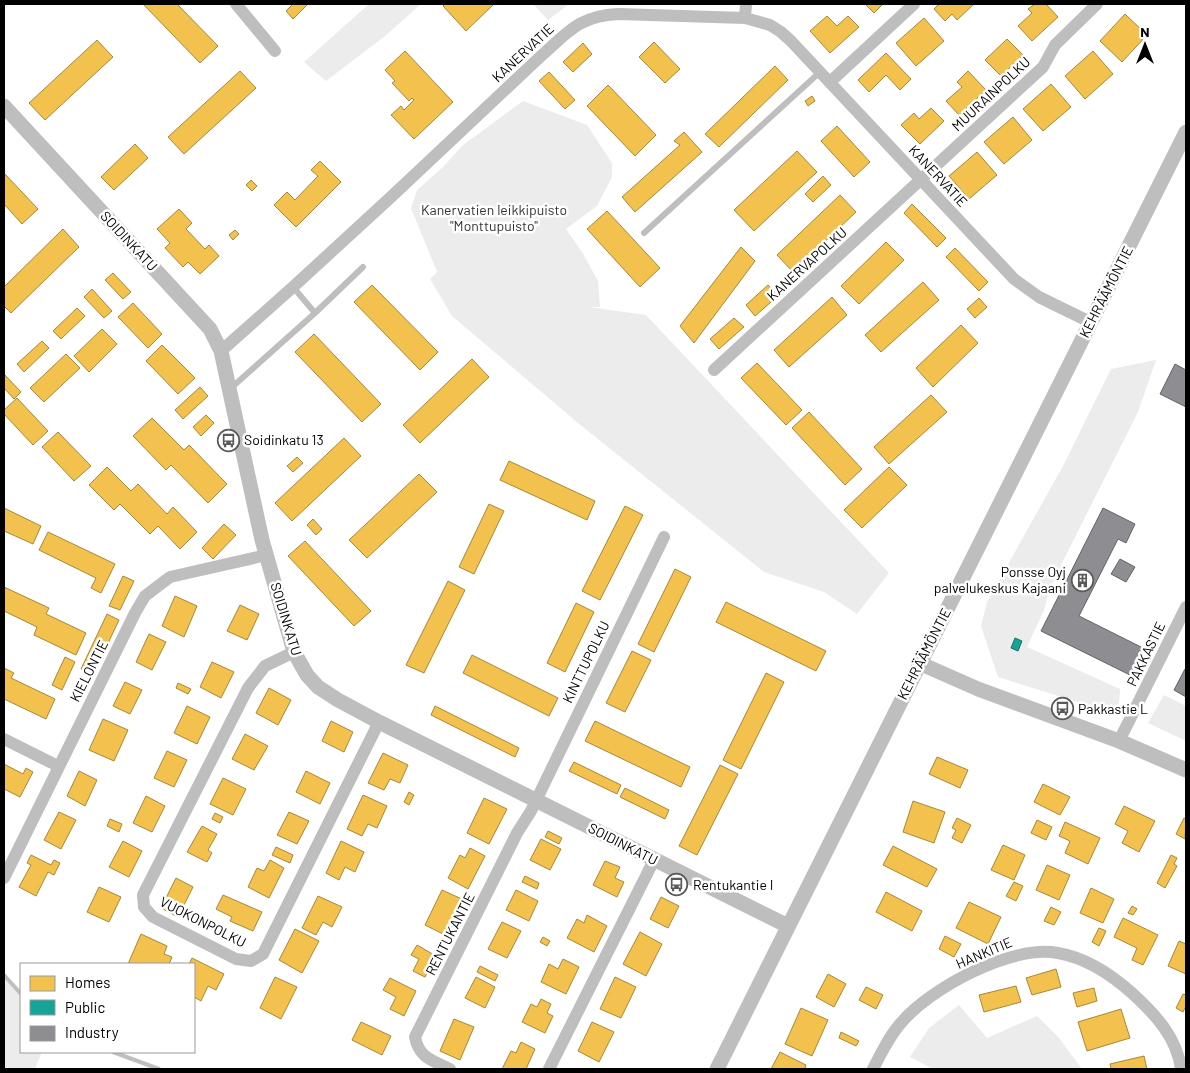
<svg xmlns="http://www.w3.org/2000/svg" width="1190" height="1073" viewBox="0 0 1190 1073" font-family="Barlow,sans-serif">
<rect width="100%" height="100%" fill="#fff"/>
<path fill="#ececec" d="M369 4H421L385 36 326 81 304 62Z
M533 4H569L548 20Z
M523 101 587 125 612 163V177L597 206 566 229 582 252 598 281 600 307H589L646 315 889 573 857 614 824 592 764 572 578 423 452 316 430 279 437 272 411 208 417 190 442 168 463 145Z
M1156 360 1138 412 1063 561 1049 591 1044 610 1027 647 1120 689 1119 705 1100 709 998 677 981 626 987 602 1063 466 1111 369Z
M1164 695 1186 706V741L1148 723Z
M4 975 21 994V1052H42L35 1069H4Z
M959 1005 987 1038 1037 1016 1059 1038 1082 1069H933L910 1057 929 1028Z"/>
<path fill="#f2c14e" stroke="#a98737" d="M143 4H177L218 46 200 63Z
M293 4H308L293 19 286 11Z
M445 4H494L466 31 443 6Z
M865 4H883L874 13Z
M939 4H974L957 20 952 14 945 21 934 9Z
M1035 4H1046L1058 17 1032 41 1018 26 1032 13 1028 9Z
M1125 14 1147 35 1122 62 1100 41Z
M827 16 837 26 848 16 859 27 830 53 810 31Z
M924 18 944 41 916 66 896 43Z
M1007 39 1023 55 1001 76 985 60Z
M97 40 113 57 45 120 29 103Z
M654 42 680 69 665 83 639 57Z
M583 43 592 54 573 72 563 62Z
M405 51 453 102 414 139 391 115 401 106 404 110 414 100 412 98 409 101 392 83 395 81 385 70Z
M1093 51 1113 74 1085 99 1065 76Z
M886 53 911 79 900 90 886 75 869 92 858 80Z
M775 66 788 80 719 147 705 134Z
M240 71 256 88 184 154 168 137Z
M968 71 986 90 959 115 946 101 962 87 957 82Z
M549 72 575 100 565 109 539 81Z
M1051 84 1071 107 1043 131 1023 109Z
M608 85 656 135 635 156 587 106Z
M812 96 815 101 808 106 805 101Z
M931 108 944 121 920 144 901 125 914 113 919 119Z
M1013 117 1032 140 1004 164 984 142Z
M837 126 870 162 854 177 821 141Z
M684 132 702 152 635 212 622 197 680 145 674 141Z
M135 144 148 158 114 190 101 177Z
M797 151 817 172 754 231 734 210Z
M977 152 997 175 969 199 949 176Z
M320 161 341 182 296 227 274 205 287 192 295 200 318 176 311 170Z
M4 173 38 209 22 224 4 204Z
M823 176 831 185 813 202 805 194Z
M251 180 257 186 252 191 246 185Z
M840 195 856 212 793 272 777 255Z
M912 204 946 238 937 247 904 213Z
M179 209 192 223 186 229 205 249 209 245 219 256 200 274 188 262 183 267 165 248 170 243 157 229Z
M607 211 660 268 640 287 587 229Z
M63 229 79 247 11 313 4 306V287Z
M235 230 239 234 233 240 229 235Z
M886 242 904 260 859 304 841 286Z
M741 247 755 261 694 343 680 326Z
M955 248 988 282 979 291 946 257Z
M113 273 131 292 123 299 105 280Z
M923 282 939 300 881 352 865 335Z
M372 285 438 352 420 370 354 302Z
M768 285 778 296 755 316 746 305Z
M92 289 112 311 104 318 84 297Z
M832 297 847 315 789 367 774 350Z
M979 298 987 307 975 318 967 309Z
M133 303 162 334 148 348 118 317Z
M77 308 85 316 61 339 53 331Z
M734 318 744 327 719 349 710 339Z
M961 325 978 343 933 387 916 368Z
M102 329 117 344 89 372 74 356Z
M314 334 381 404 362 422 295 352Z
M42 341 49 348 24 372 17 364Z
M162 345 195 378 178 394 146 361Z
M66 354 80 368 44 402 30 388Z
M472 359 489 377 420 443 403 425Z
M757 363 802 410 786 425 741 378Z
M4 374 21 392 14 399 4 388Z
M200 387 208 396 183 419 175 410Z
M931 395 947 412 889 464 874 447Z
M17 398 48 431 33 445 4 414V410Z
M809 412 862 469 845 485 792 428Z
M206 415 214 423 201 436 193 427Z
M152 418 184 450 189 445 227 484 208 503 171 465 166 470 133 436Z
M58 432 91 466 74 481 42 447Z
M344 438 361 456 292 521 275 503Z
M297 457 303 463 293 472 287 466Z
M509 461 595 501 587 520 500 480Z
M107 467 131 491 138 484 167 514 173 507 197 532 180 549 158 526 150 534 120 504 114 510 89 485Z
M889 467 907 485 862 528 844 510Z
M419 474 437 492 367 558 349 540Z
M489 504 504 511 474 574 459 567Z
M625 506 643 515 600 600 582 591Z
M4 508 41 526 33 544 4 531Z
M313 519 322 529 316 535 307 525Z
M224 524 236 535 213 559 202 548Z
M48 532 115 564 101 593 91 588 96 578 39 550Z
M305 541 371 611 354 626 288 556Z
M675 569 691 577 654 652 638 644Z
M123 576 134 581 120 610 109 606Z
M448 581 465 590 424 673 406 665Z
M4 587 49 608 46 614 86 633 76 655 34 635 37 627 4 611Z
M175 596 197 606 184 637 162 626Z
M726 602 826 651 816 671 716 622Z
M576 603 594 612 565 672 547 663Z
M240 605 259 614 247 640 227 631Z
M107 614 119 620 93 675 81 669Z
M149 634 166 642 152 670 136 662Z
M632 651 651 660 625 712 606 703Z
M472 655 558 698 549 716 463 673Z
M65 657 75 662 62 690 52 685Z
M212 662 234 672 221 698 200 687Z
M4 668 14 673 11 678 55 699 46 719 4 699Z
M766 673 784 682 741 769 723 760Z
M125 682 142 690 130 714 113 706Z
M178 683 191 689 188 694 176 688Z
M269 688 291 700 278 725 256 713Z
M187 706 210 717 197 744 174 733Z
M435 706 519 748 515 757 431 715Z
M103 719 128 730 114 761 89 750Z
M331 721 353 732 344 752 322 741Z
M595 721 690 767 681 787 585 741Z
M245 734 268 746 254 770 232 759Z
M167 751 187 760 174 787 154 778Z
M383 753 408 765 400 783 390 779 384 790 368 783Z
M937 757 968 770 960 788 929 774Z
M574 762 621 785 617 794 569 771Z
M4 764 23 774 26 768 33 772 20 797 4 789Z
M720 765 738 774 697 855 679 846Z
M79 771 97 780 85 806 67 796Z
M306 771 330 783 320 804 296 792Z
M223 778 246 789 233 815 210 804Z
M1043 784 1070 797 1060 815 1034 802Z
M625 788 669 810 665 819 620 797Z
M409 792 414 795 409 805 404 802Z
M363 795 387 806 377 828 368 824 362 836 347 829Z
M146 796 165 806 152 832 133 823Z
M484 798 507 809 489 844 467 833Z
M913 801 945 812 934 843 903 832Z
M1124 806 1155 821 1139 852 1122 843 1128 831 1115 824Z
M59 812 76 820 61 849 44 840Z
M289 812 309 821 297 844 277 835Z
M215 813 223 817 220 823 212 819Z
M957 818 971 825 962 843 952 838 956 830 952 828Z
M1184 818 1186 819 1185 839 1176 834Z
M110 819 122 824 119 832 107 826Z
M1037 820 1052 827 1046 840 1031 833Z
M1065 822 1100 838 1088 864 1065 853 1070 841 1059 836Z
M202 826 217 834 208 850 212 853 207 862 187 852Z
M548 831 562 838 559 844 545 837Z
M541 839 561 849 550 870 530 860Z
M123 841 142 851 129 877 109 867Z
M341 841 364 852 355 872 345 867 339 880 326 873Z
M1003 845 1025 855 1014 880 991 870Z
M893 846 937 869 927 887 883 865Z
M276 847 293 855 290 863 272 855Z
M470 848 485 856 468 889 448 878 460 855 465 858Z
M31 855 51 865 54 860 60 863 54 875 48 872 36 896 19 887 31 865 27 863Z
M1171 855 1177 858 1174 864 1177 866 1165 888 1157 883Z
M270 860 284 868 269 898 248 887 257 868 264 871Z
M605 861 620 867 615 878 624 882 617 897 593 885Z
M1047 865 1070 875 1059 900 1036 890Z
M525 876 539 883 537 889 522 882Z
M176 878 193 887 178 917 161 908Z
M1014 882 1023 886 1016 901 1006 896Z
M99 887 121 897 109 922 87 912Z
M1091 888 1114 899 1103 923 1080 913Z
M442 890 464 900 447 936 425 925Z
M516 890 538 901 529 921 506 910Z
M886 892 922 911 912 931 876 912Z
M223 895 262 912 253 931 230 921 232 917 216 909Z
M318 896 342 907 332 927 323 922 316 935 302 928Z
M661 897 679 906 668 928 650 919Z
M969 902 1001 917 988 944 956 928Z
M1132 906 1137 909 1133 915 1128 913Z
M1051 907 1061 912 1054 925 1044 921Z
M587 915 607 926 594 952 567 938 577 919 584 923Z
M1123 918 1158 935 1143 965 1132 960 1137 948 1114 937Z
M502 922 521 931 507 958 488 949Z
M1099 928 1106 931 1099 946 1092 942Z
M295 929 319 941 302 973 279 960Z
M640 932 662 944 646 976 623 964Z
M141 934 167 946 164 954 172 957 169 964H128Z
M945 936 961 944 954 957 939 949Z
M543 937 550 941 547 946 540 942Z
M1179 941 1186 944V974L1168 966Z
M417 945 436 956 425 977 413 971 419 959 411 955Z
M192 958 224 974 216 990 208 986 201 1001 194 997V964H189Z
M563 959 579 967 566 994 541 982 549 964 558 969Z
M480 966 498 975 495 981 477 972Z
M1056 969 1061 987 1032 995 1026 978Z
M828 974 846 984 834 1007 816 997Z
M275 977 297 987 281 1019 260 1008Z
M476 977 495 987 485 1008 465 998Z
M615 977 636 987 621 1018 600 1009Z
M390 978 416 991 404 1016 390 1009 396 997 383 990Z
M1016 986 1021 1002 984 1012 979 995Z
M866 987 883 995 876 1009 859 1000Z
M1094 988 1097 1001 1077 1007 1073 993Z
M1183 994 1186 995V1006L1183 1012 1176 1008Z
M541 999 551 1004 547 1013 553 1016 545 1033 522 1022 531 1004 537 1007Z
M801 1008 828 1020 812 1056 785 1044Z
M1121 1009 1130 1038 1087 1051 1078 1022Z
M454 1019 474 1027 460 1060 440 1051Z
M361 1022 391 1036 382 1055 352 1040Z
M592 1022 614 1032 599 1062 578 1051Z
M841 1032 859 1041 856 1046 839 1038Z
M521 1042 535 1049 526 1069H502L511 1051 516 1053Z
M780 1052 806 1065 805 1069H771Z
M1144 1056 1147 1069H1111L1110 1064Z"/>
<path fill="#17a398" stroke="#10726a" d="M1015 638 1022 641 1018 651 1011 648Z"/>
<path fill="#8d8d92" stroke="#636366" d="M1175 364 1186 370V407L1160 394Z
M1103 508 1135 524 1126 543 1118 539 1079 616 1143 648 1130 675 1041 631Z
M1120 559 1135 567 1126 582 1111 574Z
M1185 669 1186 670V697L1174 690Z"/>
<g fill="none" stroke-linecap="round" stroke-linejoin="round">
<path stroke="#bfbfbf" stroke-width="4" d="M4 975 21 994
M113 1052 159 1069"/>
<path stroke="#bebebe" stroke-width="6" d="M644 233 820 72
M293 287 315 313
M231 388 315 313 363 267"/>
<path stroke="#bebebe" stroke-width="12" d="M236 4 275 51
M745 18 746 4
M830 82 914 4
M221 351 293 287 391 197 541 56C568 32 579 16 618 14L745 18 770 25 781 32 791 41 820 72 1014 279 1039 297 1090 322
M714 370 1043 67 1055 45 1097 4
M294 652 265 666 248 688 143 895 144 907 153 917 236 959 251 961 263 954 379 722
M4 739 58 766
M1119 741 1186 607
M4 878 135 613 145 596 170 577 267 555
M450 1069C432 1060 419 1058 415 1037L517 833 531 811 664 537
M549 1069 654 860
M873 1069C881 1053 889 1037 900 1024 930 988 1012 944 1058 953 1087 958 1112 975 1133 994 1156 1015 1177 1038 1181 1069"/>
<path stroke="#bebebe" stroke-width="15" d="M4 106 210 329 221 351 262 540 294 652 307 675 318 687 338 700 379 722 788 926
M919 663 978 689 1119 741 1186 770
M717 1069 1186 132"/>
</g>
<defs>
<symbol id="bus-ring" viewBox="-11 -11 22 22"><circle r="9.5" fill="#fff" stroke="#595959" stroke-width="1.5"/><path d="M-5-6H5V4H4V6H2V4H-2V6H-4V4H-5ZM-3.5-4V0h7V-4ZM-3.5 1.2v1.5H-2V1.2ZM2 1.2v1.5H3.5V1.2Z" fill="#595959"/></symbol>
<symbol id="building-ring" viewBox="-11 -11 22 22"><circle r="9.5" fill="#fff" stroke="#595959" stroke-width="1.5"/><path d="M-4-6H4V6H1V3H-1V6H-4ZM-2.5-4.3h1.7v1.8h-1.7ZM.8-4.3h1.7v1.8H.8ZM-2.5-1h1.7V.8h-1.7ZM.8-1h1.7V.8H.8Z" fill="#595959"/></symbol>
</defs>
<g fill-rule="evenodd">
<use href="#bus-ring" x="216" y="428" width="25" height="25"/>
<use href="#building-ring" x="1070" y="568" width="25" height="25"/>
<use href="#bus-ring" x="1050" y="696" width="25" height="25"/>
<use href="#bus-ring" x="664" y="872" width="25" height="25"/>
</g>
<g text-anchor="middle" stroke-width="5" stroke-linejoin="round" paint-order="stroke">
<g font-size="14" fill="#000" stroke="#fff">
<text transform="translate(523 53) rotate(-43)" y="5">KANERVATIE</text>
<text transform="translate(991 94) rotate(-43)" y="5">MUURAINPOLKU</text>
<text transform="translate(938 176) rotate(47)" y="5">KANERVATIE</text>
<text transform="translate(129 241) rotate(47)" y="5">SOIDINKATU</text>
<text transform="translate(807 264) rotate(-42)" y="5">KANERVAPOLKU</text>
<text transform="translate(1106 292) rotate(-63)" y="5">KEHRÄÄMÖNTIE</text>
<text transform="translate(286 619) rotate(73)" y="5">SOIDINKATU</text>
<text transform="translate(924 654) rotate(-63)" y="5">KEHRÄÄMÖNTIE</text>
<text transform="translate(1146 654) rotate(-64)" y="5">PAKKASTIE</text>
<text transform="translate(586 662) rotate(-64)" y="5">KINTTUPOLKU</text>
<text transform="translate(89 671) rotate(-63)" y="5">KIELONTIE</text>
<text transform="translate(623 844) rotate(27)" y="5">SOIDINKATU</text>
<text transform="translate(203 922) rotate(27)" y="5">VUOKONPOLKU</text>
<text transform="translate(450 934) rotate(-63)" y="5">RENTUKANTIE</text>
<text transform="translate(984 953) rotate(-23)" y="5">HANKITIE</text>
</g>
<g font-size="14" fill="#333" stroke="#fff">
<text x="494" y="215">Kanervatien leikkipuisto<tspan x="494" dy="16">"Monttupuisto"</tspan></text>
</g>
<g font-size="14" fill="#000" stroke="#fff" text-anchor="start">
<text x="244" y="445">Soidinkatu 13</text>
<text x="1066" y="577" text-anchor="end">Ponsse Oyj<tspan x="1066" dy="16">palvelukeskus Kajaani</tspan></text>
<text x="1078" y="714">Pakkastie L</text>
<text x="693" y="890">Rentukantie I</text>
</g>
</g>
<rect width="1190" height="1073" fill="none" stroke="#000000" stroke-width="10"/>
<rect x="20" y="963" width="175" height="90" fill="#ffffff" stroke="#999999"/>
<rect x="30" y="976" width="25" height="15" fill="#f2c14e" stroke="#999999"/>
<text x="65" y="988" font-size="15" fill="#000000">Homes</text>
<rect x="30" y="1000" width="25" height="15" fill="#17a398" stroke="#999999"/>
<text x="65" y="1013" font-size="15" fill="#000000">Public</text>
<rect x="30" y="1026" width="25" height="15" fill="#8d8d92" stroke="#999999"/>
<text x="65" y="1038" font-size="15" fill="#000000">Industry</text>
<g transform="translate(1145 45)" stroke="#ffffff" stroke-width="4" paint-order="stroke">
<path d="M0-4L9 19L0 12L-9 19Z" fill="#000000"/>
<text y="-8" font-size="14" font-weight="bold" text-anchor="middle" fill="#000000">N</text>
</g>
</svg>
